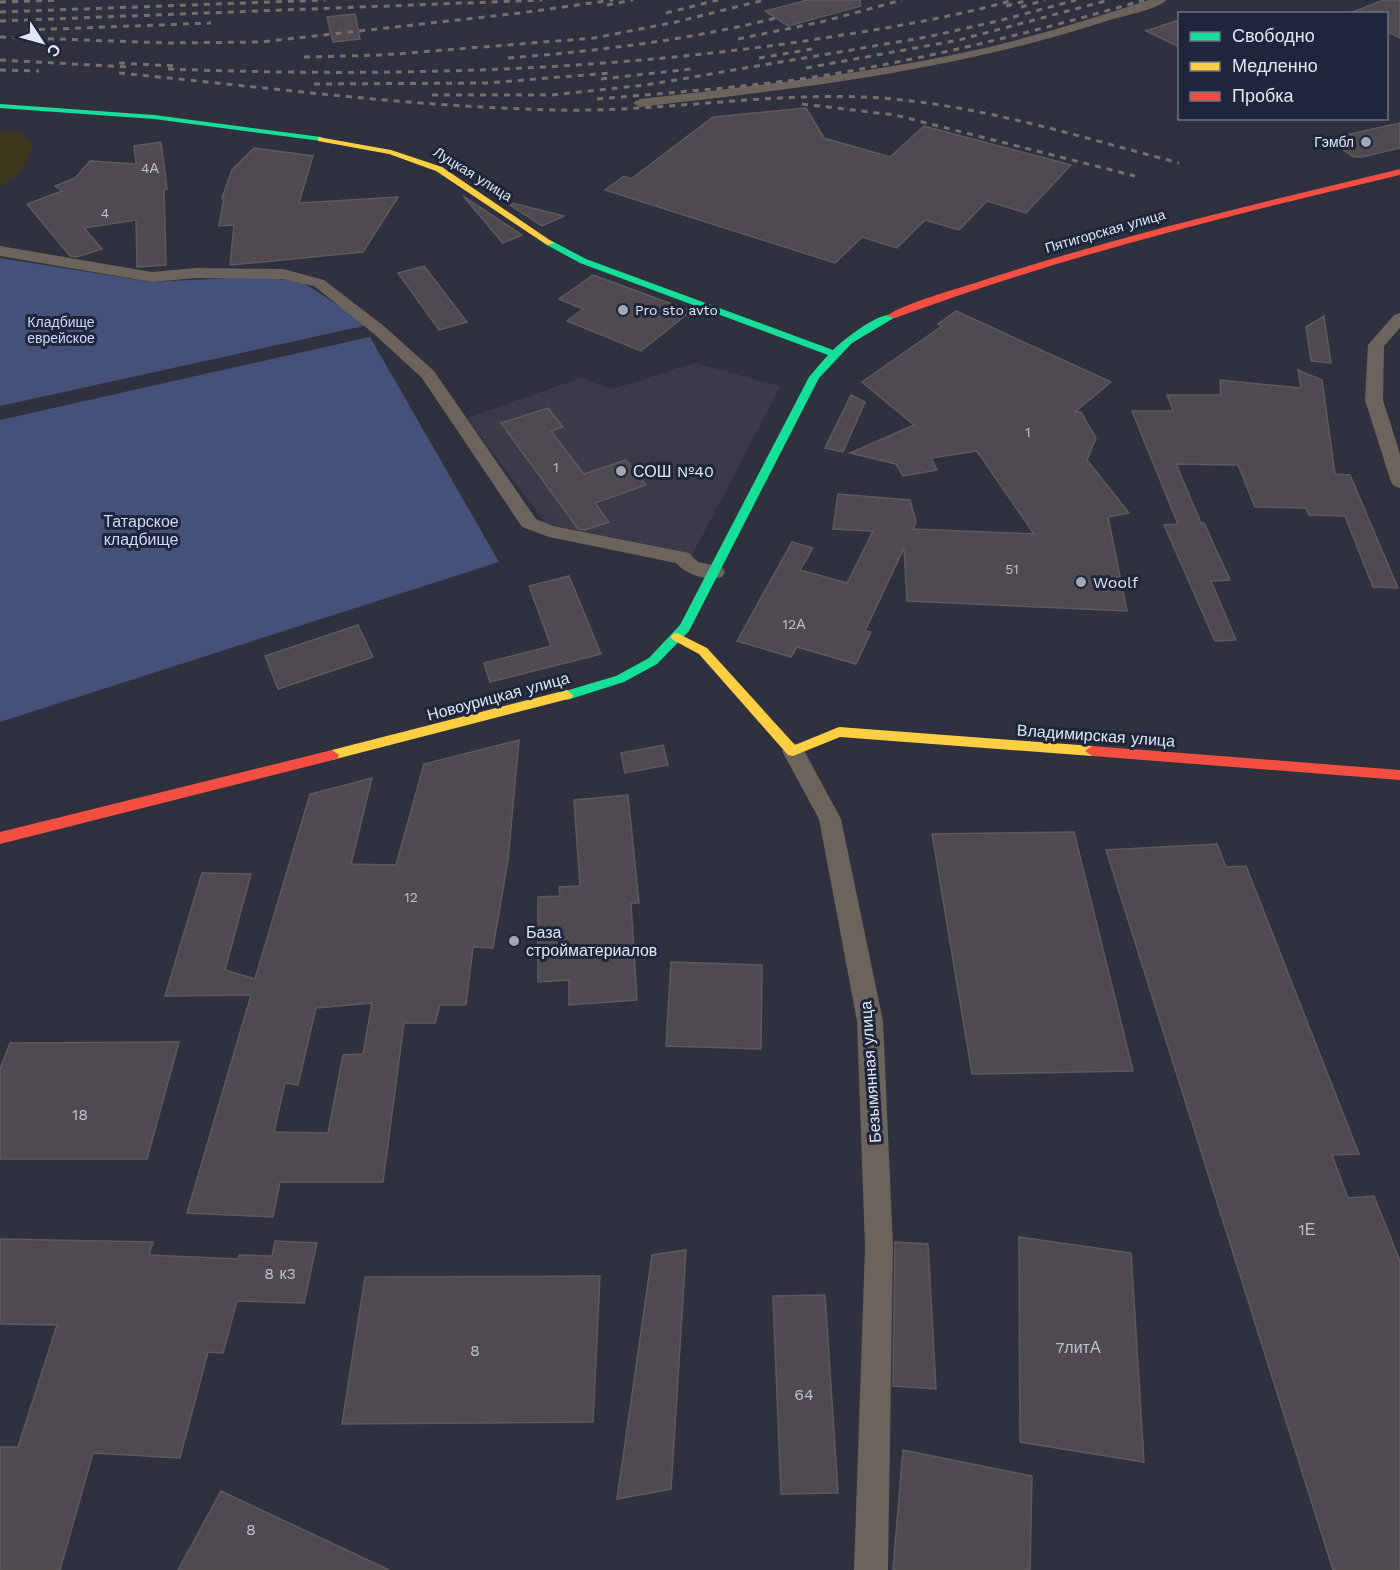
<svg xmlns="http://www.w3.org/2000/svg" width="1400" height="1570" viewBox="0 0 1400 1570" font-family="'Work Sans',sans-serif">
<rect width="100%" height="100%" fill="#2f323e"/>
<path fill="#3c3949" d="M694 363 781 386 692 555 546 524 467 418 581 378 613 389Z"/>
<path fill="#455179" d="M0 258 151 282 254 277 301 281 368 325 0 406Z
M370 337 499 562 0 722V420Z"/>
<path fill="#3e371c" d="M0 130C14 130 22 133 32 143 33 150 30 151 28 157 23 172 14 178 0 186Z"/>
<path fill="#4e4a4f" stroke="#5e595e" stroke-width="1.5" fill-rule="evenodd" d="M808 0H860L861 6 788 26 765 11Z
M1384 0H1400V38L1386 31V14L1350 13Z
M355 14 360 39 333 42 327 17Z
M1179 20V47L1146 31Z
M806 108 824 138 890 157 924 126 1071 165 1026 213 987 201 959 230 925 220 897 248 862 237 835 263 605 190 624 176 631 179 713 117Z
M1400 123V148L1362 157H1354L1327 139Z
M161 142 167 189H164L166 265 137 267 136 220 84 228 102 249 77 257 70 256 27 204 62 191 55 186 75 178 90 161 136 164 134 146Z
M254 148 313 156 299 203 398 197 363 252 230 265 234 225 219 226 224 197 222 198 232 170Z
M463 196 522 235 503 243Z
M504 201 564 216 542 226Z
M424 266 467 322 439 330 398 273Z
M593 275 691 311 641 351 567 321 583 309 559 299Z
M956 311 1111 382 1075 412H1081L1096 438 1087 460 1129 513 1108 517 1127 611 907 601 904 548 865 631 871 632 856 664 797 647 791 657 737 641 792 542 813 548 800 570 847 583 873 531 833 529 838 494 910 500 916 522 913 529 1034 534 977 451 931 458 937 470 903 476 896 464 850 453 914 425 862 382 942 326 938 324Z
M1324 316 1331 363 1311 361 1306 327Z
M1298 370 1322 380 1335 474 1350 475 1398 588 1373 587 1345 516 1309 515 1306 508 1255 507 1238 465 1176 464 1201 523H1204L1230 580 1211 581 1236 640 1215 641 1164 525 1178 524 1132 411H1173L1167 395H1221L1220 380 1301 388Z
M851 395 865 402 843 452 825 448Z
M548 408 563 427 551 431 584 474 626 460 646 485 595 503 609 522 585 530 578 529 501 423Z
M569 576 601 654 490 682 484 663 551 646 529 586Z
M358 625 373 657 278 689 265 656Z
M519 740 508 860 493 948 473 947 466 1005H440L435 1023H404L383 1182H280L273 1217 187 1213 251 995 165 996 202 873 251 874 225 970 255 979 310 794 372 778 351 864 396 865 424 764ZM372 1003 363 1054 343 1055 328 1133 274 1132 285 1083 298 1085 316 1008Z
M663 745 668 765 625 773 621 753Z
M628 795 639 903H631L637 1000 569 1005V980L538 982V897L560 896 559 887 580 886 574 800Z
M1074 832 1133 1071 972 1074 932 834Z
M1217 844 1226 867 1246 866 1359 1154 1332 1155 1348 1198 1374 1196 1400 1261V1570H1333L1106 850Z
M671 962 762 965 761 1049 666 1046Z
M179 1042 147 1159H0V1069L10 1043Z
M1019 1237 1131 1253 1144 1462 1020 1442Z
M0 1239 153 1242 149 1255 238 1259 239 1255 272 1256 275 1241 317 1243 304 1303 237 1301 223 1353 208 1352 180 1458 93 1453 60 1570H0V1447H18L57 1325 0 1324Z
M895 1242 928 1244 936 1389 893 1386Z
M686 1250 671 1489 617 1499 652 1255Z
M600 1276 593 1422 342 1424 365 1277Z
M825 1295 838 1493 781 1494 773 1296Z
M903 1450 1032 1476 1030 1570H893Z
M221 1491 389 1570H178Z"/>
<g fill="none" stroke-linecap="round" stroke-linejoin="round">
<path fill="#6c635d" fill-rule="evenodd" d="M1149 0H1167C1156 10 1122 16 1107 21 956 70 797 89 640 107L633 103 640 99C744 87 849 76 952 55 1019 42 1084 21 1149 0Z
M0 246 152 272 196 268 283 269 324 280 385 327 434 371 536 519 553 526 689 553 698 562 722 567 725 572 722 577C706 581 687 575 676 563L549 537 522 527 422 378 373 333 314 286 283 279 196 278 152 282 0 256Z
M1400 313V328L1384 346 1383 400 1400 454V488L1394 486 1391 482 1365 400 1368 345 1394 315Z
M793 743 801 745 841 819 883 1021 893 1247 888 1570H854L865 1247 857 1021 819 819 782 751 785 745Z"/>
<path fill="#16e098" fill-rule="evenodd" d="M0 104 154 115 321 137 325 139 321 141 154 119 0 108Z
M550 240 586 259 833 350C843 340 884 307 897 316L852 343 819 378 689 631 657 664 624 682 567 700 561 695 562 692 616 676 649 658 680 625 809 377 828 355 580 263 547 245 546 243Z"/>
<path fill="#ffcf43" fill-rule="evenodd" d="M318 137 391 150 442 167 554 243 547 245 436 171 389 154 318 141Z
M677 633 707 648 795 745 839 727 1092 746 1099 751 1092 756 840 737 793 756 788 755 699 654 673 640 671 637 673 634Z
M567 690 573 695 572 698 332 760 325 755 332 750Z"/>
<path fill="#f24e42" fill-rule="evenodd" d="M1400 169V175C1229 215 1060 257 895 318L887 316C901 304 960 288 981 281 1118 236 1259 203 1400 169Z
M1092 746 1400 770V780L1092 756 1085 751Z
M332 750 339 755 337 759 0 844V832Z"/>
<path stroke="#756f6d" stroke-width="3" stroke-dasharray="6 6" stroke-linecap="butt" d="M0 2 60 0
M607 5 633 0
M1006 6 1029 0
M1021 7 1045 0
M0 12 325 0
M666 13 718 0
M0 21 542 0
M27 30 211 23
M0 37 168 43 261 42 520 13 613 0
M738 39 821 22 902 0
M304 57 383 55 594 38 676 22 764 0
M508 58C599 51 688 40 776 18
M759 58 812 49
M0 60 129 67
M119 63 176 66
M806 68 959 40 1109 0
M168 69C381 77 594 72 805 41 875 30 946 19 1014 0
M0 70 39 71
M119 73C265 87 411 107 558 110 660 112 762 93 864 97 972 102 1076 136 1179 163
M601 79 691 69
M314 84 488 83 610 73
M432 95H551L646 85 927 37 1002 20 1076 0
M597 99C676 92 755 87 833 74 938 56 1042 30 1144 0
M802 104 895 115 1135 176"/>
</g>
<g fill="#a3a8b5" stroke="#1f253a" stroke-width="2">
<circle cx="1366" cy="142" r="6"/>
<circle cx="623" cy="310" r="6"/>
<circle cx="621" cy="471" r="6"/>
<circle cx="1081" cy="582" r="6"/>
<circle cx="514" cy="941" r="6"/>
</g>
<g text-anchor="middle" stroke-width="6" stroke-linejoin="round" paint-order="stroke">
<g font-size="14" fill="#e2e7f5" stroke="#1f253a" text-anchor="end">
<text x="1354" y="147">Гэмбл</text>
<text x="635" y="315" text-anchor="start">Pro sto avto</text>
</g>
<g font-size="14" fill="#bdc0cc">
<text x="150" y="173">4А</text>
<text x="105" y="218">4</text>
<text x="1028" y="437">1</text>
<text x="556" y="472">1</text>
<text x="1012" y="574">51</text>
<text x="794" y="629">12А</text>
<text x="411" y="902">12</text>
</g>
<g font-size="14" fill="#e2e7f5" stroke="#1f253a">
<text transform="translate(473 174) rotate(32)" y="5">Луцкая улица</text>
<text transform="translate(1105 231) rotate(-16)" y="5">Пятигорская улица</text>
</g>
<g font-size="14" fill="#cdd8fc" stroke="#1f253a">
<text x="61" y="327">Кладбище<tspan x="61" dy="16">еврейское</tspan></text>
</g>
<g font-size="16" fill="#e2e7f5" stroke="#1f253a" text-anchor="start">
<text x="633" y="477">СОШ №40</text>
<text x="1093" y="588">Woolf</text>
<text x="526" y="938">База<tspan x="526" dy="18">стройматериалов</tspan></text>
</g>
<g font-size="16" fill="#cdd8fc" stroke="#1f253a">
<text x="141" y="527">Татарское<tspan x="141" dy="18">кладбище</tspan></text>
</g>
<g font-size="16" fill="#e2e7f5" stroke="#1f253a">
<text transform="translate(498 696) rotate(-15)" y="6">Новоурицкая улица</text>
<text transform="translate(1096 735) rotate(4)" y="6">Владимирская улица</text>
<text transform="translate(870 1072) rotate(-94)" y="6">Безымянная улица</text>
</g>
<g font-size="16" fill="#bdc0cc">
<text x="80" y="1120">18</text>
<text x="1307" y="1235">1Е</text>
<text x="280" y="1279">8 к3</text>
<text x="1078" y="1353">7литА</text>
<text x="475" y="1356">8</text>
<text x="804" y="1400">64</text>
<text x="251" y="1535">8</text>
</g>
</g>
<rect x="1178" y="12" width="210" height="108" fill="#1f253a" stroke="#6d7385" stroke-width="1.5"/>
<rect x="1190" y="32" width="30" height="9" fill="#16e098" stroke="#6d7385" stroke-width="1.5"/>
<text x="1232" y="42" font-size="18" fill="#e2e7f5">Свободно</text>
<rect x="1190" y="62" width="30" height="9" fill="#ffcf43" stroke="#6d7385" stroke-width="1.5"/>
<text x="1232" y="72" font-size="18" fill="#e2e7f5">Медленно</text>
<rect x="1190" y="92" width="30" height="9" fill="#f24e42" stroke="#6d7385" stroke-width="1.5"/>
<text x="1232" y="102" font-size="18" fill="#e2e7f5">Пробка</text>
<g transform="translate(42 42) rotate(126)" stroke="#1f253a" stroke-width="4.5" paint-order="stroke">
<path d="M0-4.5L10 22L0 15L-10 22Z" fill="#e2e7f5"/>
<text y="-9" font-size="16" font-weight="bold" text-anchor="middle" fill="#e2e7f5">С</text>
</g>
</svg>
